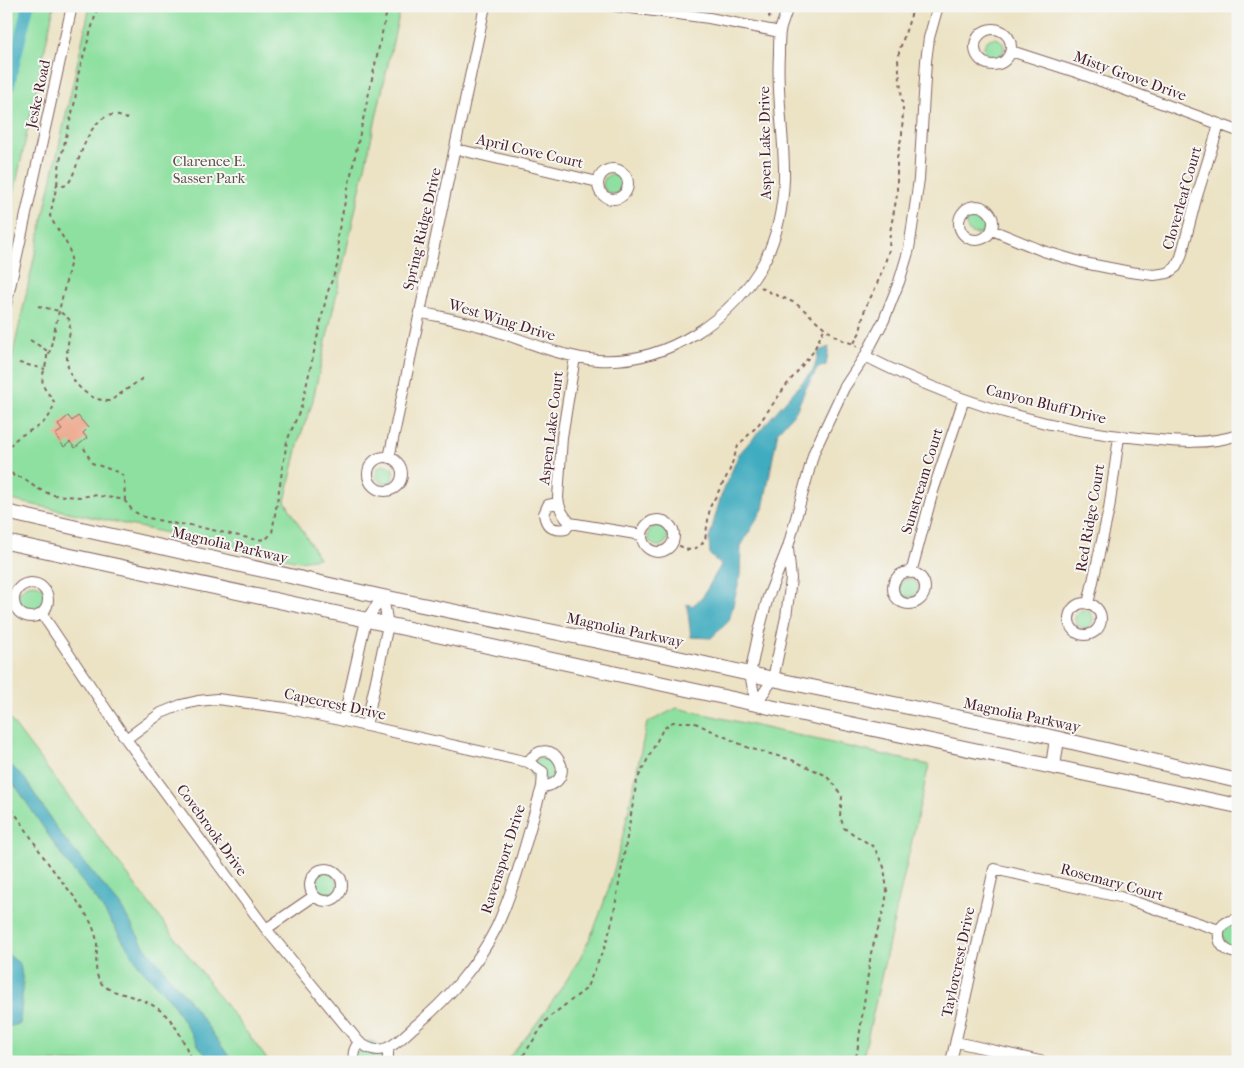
<svg xmlns="http://www.w3.org/2000/svg" width="1244" height="1068" viewBox="0 0 1244 1068" font-family="'IM FELL French Canon',serif">
<rect width="100%" height="100%" fill="#f6f6f2"/>
<filter id="ink" filterUnits="userSpaceOnUse"><feTurbulence type="fractalNoise" baseFrequency=".02" numOctaves="2"/><feDisplacementMap in="SourceGraphic" scale="10" xChannelSelector="R" yChannelSelector="G"/><feConvolveMatrix kernelMatrix="1 2 1 2 8 2 1 2 1" color-interpolation-filters="sRGB"/></filter>
<filter id="wash" filterUnits="userSpaceOnUse"><feTurbulence type="fractalNoise" baseFrequency=".0096" numOctaves="4" result="noise"/><feDisplacementMap in="SourceGraphic" scale="20" xChannelSelector="R" yChannelSelector="G"/><feGaussianBlur stdDeviation="1.12" result="paint"/><feColorMatrix in="noise" values="0 0 0 0 0 0 0 0 0 0 0 0 0 0 0 0 0 1.4 0 .05"/><feComposite in="paint" operator="in"/></filter>
<g filter="url(#wash)">
<rect width="100%" height="100%" fill="#ece3c5"/>
<path fill="#8ee0a0" stroke="#6c8066" d="M6 6H54L6 231Z
M90 6H401L312 404 300 437 285 501 319 558 299 561 6 499V385Z
M984 48a10 10 0 1 1 20 0a10 10 0 1 1-20 0Z
M603 184a10 10 0 1 1 20 0a10 10 0 1 1-20 0Z
M966 224a10 10 0 1 1 20 0a10 10 0 1 1-20 0Z
M376 474a9 9 0 1 1 18 0a9 9 0 1 1-18 0Z
M648 536a10 10 0 1 1 20 0a10 10 0 1 1-20 0Z
M900 588a9 9 0 1 1 18 0a9 9 0 1 1-18 0Z
M18 599a15 15 0 1 1 30 0a15 15 0 1 1-30 0Z
M1075 619a9 9 0 1 1 18 0a9 9 0 1 1-18 0Z
M677 708 929 765 862 1062H504C520 1047 532 1029 545 1012 561 989 577 966 589 940 619 875 631 794 647 723Z
M6 714 269 1062H6Z
M545 754 557 761 556 779 539 783C530 778 528 771 532 762Z
M308 885a15 15 0 1 1 30 0a15 15 0 1 1-30 0Z
M1238 922V951L1227 947 1222 934 1224 929Z
M370 1041C382 1043 384 1050 383 1062H356L355 1053 365 1042Z"/>
<path fill="#40acbf" stroke="#456675" d="M829 347 826 365 818 368 806 388 796 411 778 431 763 509 741 546 740 577 729 621 711 638 691 637 687 604 692 606 702 598 721 565 710 555 709 539 720 499 739 454 814 369 819 351Z
M6 760 25 779 61 835 120 905 144 946 188 999 233 1062H211L198 1045 171 1001 140 967 97 900 67 863 17 788 6 776Z
M6 953 20 964 23 983 20 1024 6 1027Z"/>
<g fill="none" stroke-linecap="round" stroke-linejoin="round">
<path stroke="#40acbf" stroke-width="12" d="M6 96 28 6"/>
</g>
<g id="blocks">
<path fill="#eda68b" d="M68 416 72 421 78 416 88 428 83 433 87 438 75 448 70 442 64 447 55 435 62 430 58 425Z"/>
</g>
</g>
<g filter="url(#ink)">
<use href="#blocks" fill-opacity="0" stroke="#836461" stroke-width="1"/>
<g fill="none" stroke-linecap="round" stroke-linejoin="round">
<defs>
<path id="street" d="M615 6 709 18 780 32
M975 47a18 18 0 1 1 36 0a18 18 0 1 1-36 0Z
M1011 51 1079 73 1238 131
M456 149 598 182
M598 184a15 15 0 1 1 30 0a15 15 0 1 1-30 0Z
M959 223a17 17 0 1 1 34 0a17 17 0 1 1-34 0Z
M992 230 1043 251 1084 263 1130 272 1154 275 1168 273 1176 267 1181 257 1196 199 1219 125
M6 305 72 6
M419 312C441 317 464 321 486 328 523 339 558 357 598 360 667 364 733 319 765 260 777 236 783 206 784 179 785 137 776 96 779 54 779 47 779 39 780 31 782 23 786 14 788 6
M865 356C953 401 1050 431 1148 439 1178 442 1208 445 1238 435
M575 357 562 437 558 498C559 509 563 515 570 523L642 535
M368 474a17 17 0 1 1 34 0a17 17 0 1 1-34 0Z
M389 458 485 6
M558 503 548 505 544 514C546 527 553 531 566 529L570 523
M642 536a16 16 0 1 1 32 0a16 16 0 1 1-32 0Z
M893 588a16 16 0 1 1 32 0a16 16 0 1 1-32 0Z
M911 573 933 491 964 399
M14 600a17 17 0 1 1 34 0a17 17 0 1 1-34 0Z
M1069 619a16 16 0 1 1 32 0a16 16 0 1 1-32 0Z
M1088 604 1109 509 1119 437
M42 614 126 739 266 929 359 1042C363 1045 368 1048 372 1049 388 1054 403 1037 414 1027 446 1001 477 966 496 928 517 883 528 833 542 787L543 772 528 762 286 708 217 699 198 701 181 705 161 713 126 739
M756 704 750 674 759 631 768 597 788 547 814 452 844 388 865 356 884 320 899 282 909 249 919 179 926 61 929 38 938 6
M756 704 773 679 786 617 791 579 788 548
M343 721 366 620 383 597
M366 726 388 625 383 597
M528 762C551 729 583 782 542 787
M310 885a16 16 0 1 1 32 0a16 16 0 1 1-32 0Z
M1238 920C1213 918 1212 952 1238 953
M266 929 314 896
M956 1042 1044 1062
M355 1062C352 1054 354 1049 359 1042
M387 1062 388 1057V1049
M951 1062 994 869 1120 897 1219 930"/>
<path id="secondary" d="M6 512 383 597 637 649 773 679 1034 733 1238 781
M6 542 756 704 1238 806
M1053 766 1057 739"/>
</defs>
<use href="#street" stroke="#836461" stroke-width="12"/>
<use href="#secondary" stroke="#836461" stroke-width="16"/>
<path stroke="#836461" stroke-width="2" stroke-dasharray="4 4" stroke-linecap="butt" d="M770 18 769 16 774 10
M57 184 60 161 75 101 78 75 98 6
M761 287C772 295 785 297 796 304 812 314 835 343 854 343L857 347
M38 306 59 311 69 319C72 333 66 345 67 358 67 380 87 401 110 401L143 378
M30 340 46 350C50 362 40 373 43 385 45 391 51 396 54 402 53 408 51 415 46 420 32 434 8 434 7 458 6 465 9 470 14 476L24 478 36 488 52 495 81 497 93 495 120 499 125 501 133 511 144 517 176 524 190 525 257 540 266 539 272 533 287 441 302 405 327 294 337 266 339 250 337 238 388 6
M854 343 860 332 865 308 874 291 883 269 889 250 890 232 897 195V158L902 134 903 110 898 60 899 52 914 6
M49 354 71 260C71 244 57 231 50 216L57 184 64 186C71 183 73 174 76 167 82 150 92 116 113 115 118 115 124 118 128 119
M19 363 45 369
M84 448 92 463 120 473 124 477 125 501
M672 542 688 550 696 548 701 545 705 540 710 507 729 472 738 446 758 425 785 387 813 352 825 327
M6 803C23 821 33 843 48 863 62 883 81 902 92 925 94 930 97 938 97 944 98 957 92 973 102 984 109 991 121 993 130 996 168 1007 178 1026 192 1062
M519 1062 548 1018 586 989 606 944 613 918 637 780 663 729 673 722H693L749 748 792 760 825 775 835 785 842 797 840 816 844 828 874 847 884 867 887 891 885 905 871 953 857 1053 854 1062"/>
<use href="#street" stroke="#fff" stroke-width="10"/>
<use href="#secondary" stroke="#fff" stroke-width="14"/>
</g>
</g>
<g text-anchor="middle" stroke-width="4" stroke-linejoin="round" paint-order="stroke">
<g font-size="15" fill="#4a1f2b" stroke="#f6f6f2">
<text transform="translate(1130 76) rotate(20)" y="5">Misty Grove Drive</text>
<text transform="translate(38 94) rotate(-78)" y="5">Jeske Road</text>
<text transform="translate(765 143) rotate(-91)" y="5">Aspen Lake Drive</text>
<text transform="translate(530 151) rotate(13)" y="5">April Cove Court</text>
<text transform="translate(1182 198) rotate(-74)" y="5">Cloverleaf Court</text>
<text transform="translate(422 229) rotate(-77)" y="5">Spring Ridge Drive</text>
<text transform="translate(502 320) rotate(17)" y="5">West Wing Drive</text>
<text transform="translate(1046 404) rotate(14)" y="5">Canyon Bluff Drive</text>
<text transform="translate(551 428) rotate(-83)" y="5">Aspen Lake Court</text>
<text transform="translate(922 481) rotate(-73)" y="5">Sunstream Court</text>
<text transform="translate(1090 518) rotate(-80)" y="5">Red Ridge Court</text>
<text transform="translate(230 545) rotate(13)" y="5">Magnolia Parkway</text>
<text transform="translate(625 630) rotate(12)" y="5">Magnolia Parkway</text>
<text transform="translate(335 704) rotate(12)" y="5">Capecrest Drive</text>
<text transform="translate(1022 715) rotate(12)" y="5">Magnolia Parkway</text>
<text transform="translate(212 830) rotate(54)" y="5">Covebrook Drive</text>
<text transform="translate(503 859) rotate(-72)" y="5">Ravensport Drive</text>
<text transform="translate(1112 882) rotate(15)" y="5">Rosemary Court</text>
<text transform="translate(958 962) rotate(-78)" y="5">Taylorcrest Drive</text>
</g>
<g font-size="15" fill="#5b4f48" stroke="#f6f6f2">
<text x="209" y="166">Clarence E.<tspan x="209" dy="17">Sasser Park</tspan></text>
</g>
</g>
<rect width="1244" height="1068" fill="none" stroke="#f6f6f2" stroke-width="25"/>
</svg>
